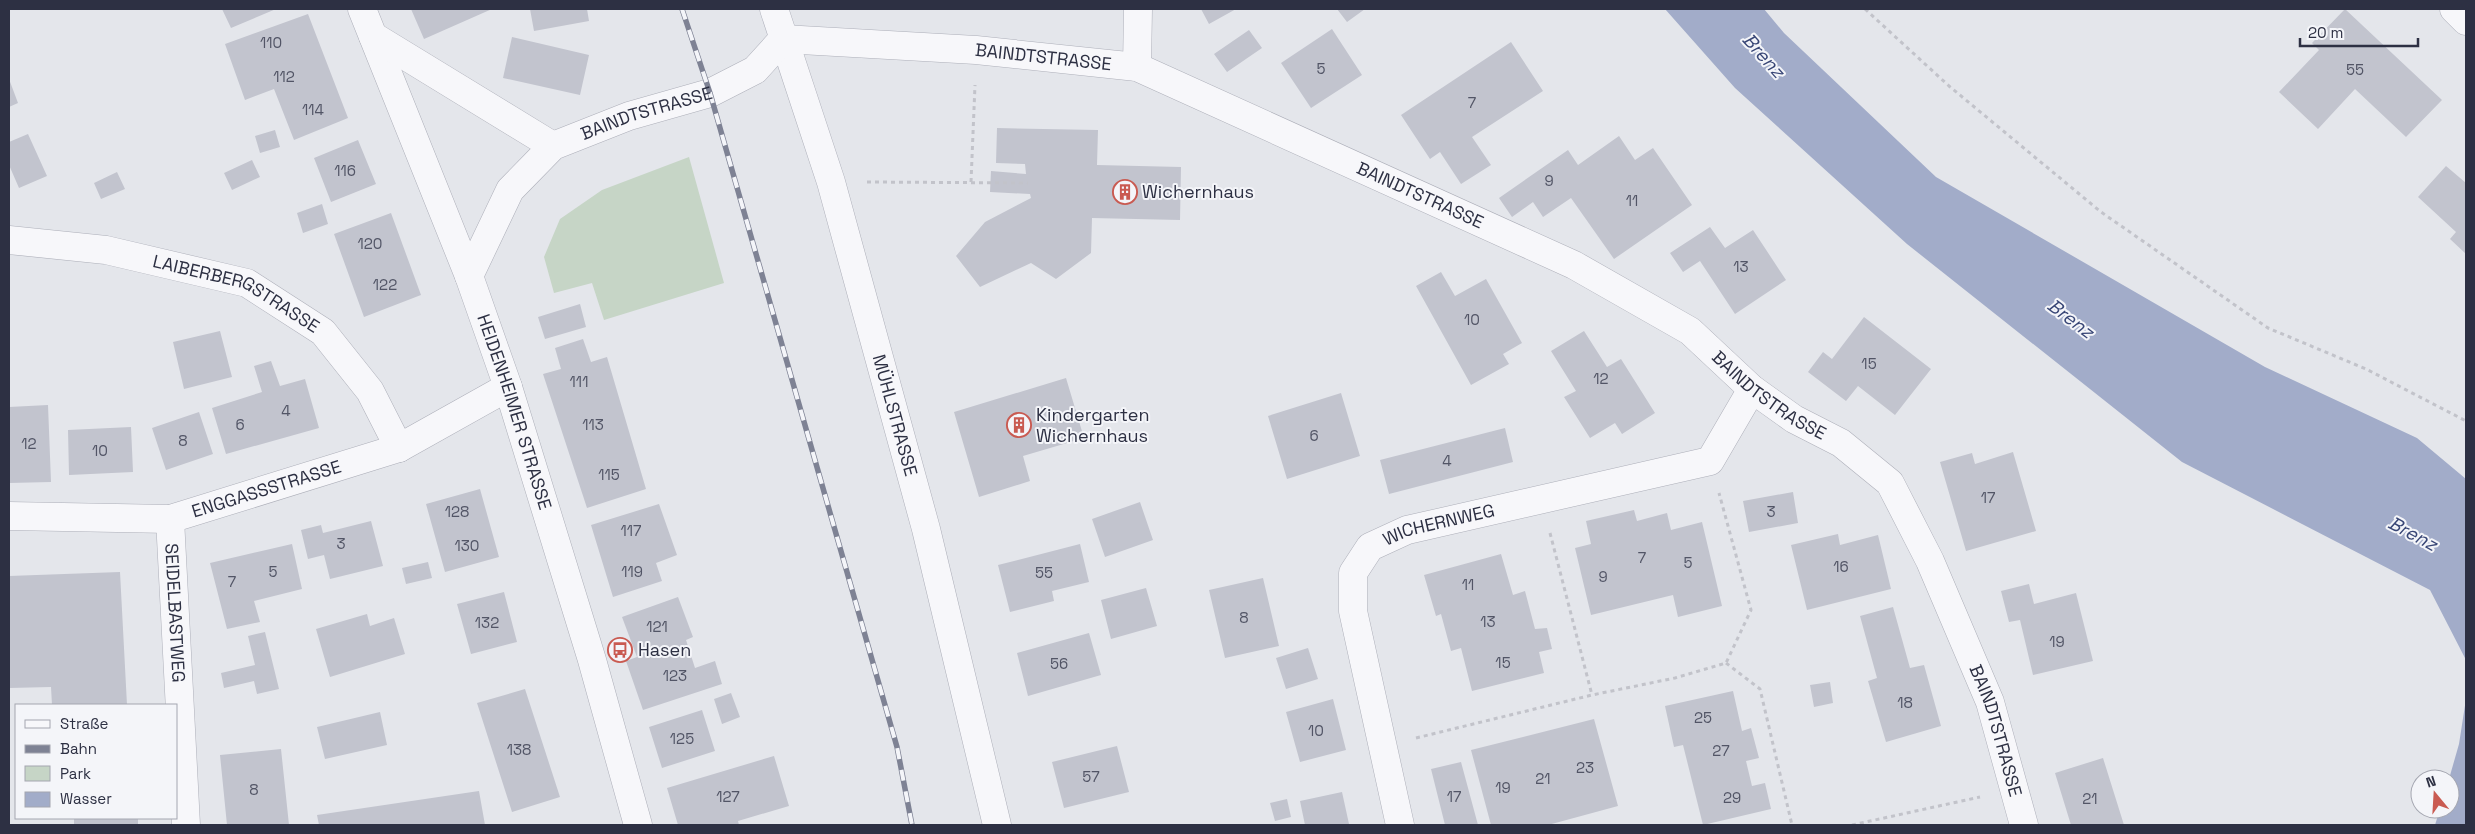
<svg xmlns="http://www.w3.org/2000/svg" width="2475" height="834" viewBox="0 0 2475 834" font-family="'Space Grotesk',sans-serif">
<rect width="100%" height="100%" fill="#e4e6eb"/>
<path fill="#c6d5c6" d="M689 157 724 283 604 320 592 283 554 293 544 257 560 219 602 190Z"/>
<path fill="#a2acc9" d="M1665 9H1764L1784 33 1936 177 2265 367 2417 438 2466 479V660L2430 590 2182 462 1907 244 1735 88Z
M2466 699V825H2435L2440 809H2450L2449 779 2459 744Z"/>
<path fill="#c2c4ce" d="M222 9H276L231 28Z
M411 9H492L424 39Z
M530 9H587L589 21 534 31Z
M1201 9H1236L1209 24Z
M1337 9H1365L1347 22Z
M2345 9 2442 100 2406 137 2355 89 2318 129 2279 92 2319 50 2312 43Z
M308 14 348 118 294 140 274 89 245 100 225 44Z
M1332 29 1362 75 1311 108 1281 63Z
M1249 30 1262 48 1227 72 1214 54Z
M512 37 589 55 580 95 503 78Z
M1511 42 1543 91 1472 137 1491 165 1461 184 1440 152 1430 159 1401 115Z
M9 79 18 103 9 107Z
M997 128 1098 130 1097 165 1181 167 1180 220 1092 218 1091 253 1056 279 1031 263 980 287 956 256 985 222 1031 198 1030 194 990 192 991 171 1026 174 1025 164 996 163Z
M275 130 280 147 260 153 255 136Z
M28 134 47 176 19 188 9 165V142Z
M1619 136 1635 160 1653 148 1692 205 1614 259 1571 198 1543 217 1533 202 1512 217 1499 198 1568 150 1578 165Z
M358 140 376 184 331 202 314 158Z
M252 160 260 177 232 190 224 173Z
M2446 166 2466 183V254L2450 239 2456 232 2418 197Z
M117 172 125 189 101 199 94 183Z
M322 204 328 224 303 233 297 213Z
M391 213 421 295 364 317 334 234Z
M1710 227 1725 248 1753 230 1786 280 1735 314 1700 261 1683 272 1670 253Z
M1441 272 1455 296 1486 279 1522 343 1503 354 1509 364 1471 385 1416 286Z
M580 304 586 327 545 339 538 317Z
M1864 317 1931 369 1895 415 1858 386 1846 401 1808 372 1823 352 1832 359Z
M220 331 232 377 184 389 173 342Z
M1584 331 1607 367 1621 359 1655 413 1622 434 1615 423 1590 438 1564 397 1576 391 1551 351Z
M583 339 591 362 607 357 646 489 587 508 543 374 561 369 555 348Z
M271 361 280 386 305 379 319 428 226 454 212 408 262 392 254 366Z
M1066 378 1084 438 1023 456 1030 481 979 497 954 412Z
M1341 393 1360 456 1287 479 1268 416Z
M48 405 51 482 9 483V407Z
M199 412 213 454 166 470 152 428Z
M131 427 133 472 69 475 68 430Z
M1505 428 1513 462 1389 494 1380 460Z
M2013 452 2036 531 1966 551 1940 462 1972 453 1975 464Z
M480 489 499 557 445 572 426 504Z
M1793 492 1798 523 1749 532 1743 501Z
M1140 502 1153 540 1105 557 1092 519Z
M659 504 677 555 656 563 662 581 613 597 591 525Z
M1634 510 1637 521 1667 513 1671 530 1702 522 1722 606 1678 617 1673 595 1591 615 1575 548 1591 544 1586 521Z
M371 521 383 566 330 579 324 555 308 559 301 530 321 525 323 533Z
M1838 534 1840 545 1878 535 1891 589 1807 610 1791 545Z
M292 544 302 589 254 601 260 622 227 629 210 563Z
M1080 544 1089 582 1052 591 1054 601 1010 612 998 565Z
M1501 554 1513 595 1525 591 1535 629 1547 628 1552 649 1539 652 1544 673 1472 691 1461 648 1451 651 1441 614 1436 616 1424 575Z
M428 562 432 578 406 584 402 568Z
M120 572 127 705H52L51 687 9 688V576Z
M1263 578 1279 646 1225 658 1209 590Z
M2029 584 2034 604 2076 593 2093 661 2033 675 2020 620 2009 622 2001 591Z
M1146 588 1157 626 1111 639 1101 600Z
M504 592 517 642 471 654 457 604Z
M678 597 693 637 686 640 695 668 715 661 722 684 643 710 626 661 637 657 622 617Z
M1893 607 1910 668 1924 665 1941 726 1886 742 1868 681 1877 678 1860 616Z
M367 614 370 626 394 618 405 654 330 677 316 629Z
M265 632 279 689 257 694 254 681 224 688 221 673 255 665 248 636Z
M1089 633 1101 675 1028 696 1017 653Z
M1308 648 1318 679 1286 689 1276 658Z
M1830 682 1833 703 1814 707 1810 685Z
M525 689 560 797 512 812 477 703Z
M1733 691 1742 731 1751 728 1759 758 1746 761 1752 786 1765 783 1771 809 1703 825 1683 745 1674 747 1665 706Z
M731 693 740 717 722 724 714 699Z
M1333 699 1346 750 1300 762 1286 712Z
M702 710 715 751 662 768 649 727Z
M380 712 387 745 325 759 317 727Z
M1594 719 1618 806 1548 825H1491L1471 750Z
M1117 746 1129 792 1064 808 1052 762Z
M281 749 289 825H227L220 755Z
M774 756 789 806 738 821 739 825H678L667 788Z
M2103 758 2124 825H2071L2055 773Z
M1461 762 1478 825H1445L1431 769Z
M479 791 485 825H319L317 815Z
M1342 792 1349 824 1305 825 1300 801Z
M1287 799 1291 817 1275 821 1270 803Z
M74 818H138V825H74Z"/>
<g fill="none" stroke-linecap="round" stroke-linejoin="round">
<defs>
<g id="minor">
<path id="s1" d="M362 9 469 276 508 387 592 660 638 825"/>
<path id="s2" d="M774 9 831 182 926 529 997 825"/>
<path d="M2454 9 2466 21"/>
<path d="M373 36 553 146"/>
<path id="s3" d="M783 39 976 50 1137 67 1574 265 1690 331 1752 389 1794 419 1841 443 1890 483 1930 561 1990 702 2024 825"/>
<path d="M1137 67 1138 9"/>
<path id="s4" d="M9 240 106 250 247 283 323 332 370 391 399 448"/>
<path id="s5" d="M469 276 510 190 553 146 629 116 710 93 755 70 783 39"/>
<path id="s6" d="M9 516 170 519 399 448 508 387"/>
<path id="s7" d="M170 519 186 825"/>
<path id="s8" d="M1400 825 1353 611V573L1370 547 1407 530 1710 461 1752 389"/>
</g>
</defs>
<use href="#minor" stroke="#adafb9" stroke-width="29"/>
<path stroke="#c2c3ca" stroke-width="3" stroke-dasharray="4 4" stroke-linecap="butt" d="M1865 9 1949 86 2101 212 2268 328 2366 369 2466 421
M867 182 1028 183
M971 182 975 85
M1550 533 1592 695
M1726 663 1760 689 1792 825
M1416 738 1592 695 1675 678 1726 663 1751 610 1719 493
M1852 825 1980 797"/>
<use href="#minor" stroke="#f7f7fa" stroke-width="28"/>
<defs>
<path id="rail" d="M682 9 710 93 897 747 912 825"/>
</defs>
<use href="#rail" stroke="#7e8294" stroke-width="5.5"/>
<use href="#rail" stroke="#f4f5f9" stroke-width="4" stroke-dasharray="11" stroke-linecap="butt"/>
</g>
<defs>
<symbol id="building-ring" viewBox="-11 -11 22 22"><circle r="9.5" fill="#f4f5f9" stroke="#c95a51" stroke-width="1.5"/><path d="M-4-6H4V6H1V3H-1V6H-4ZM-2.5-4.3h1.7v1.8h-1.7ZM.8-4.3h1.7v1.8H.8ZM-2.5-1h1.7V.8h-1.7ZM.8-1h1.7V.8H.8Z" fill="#c95a51"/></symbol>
<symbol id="bus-ring" viewBox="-11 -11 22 22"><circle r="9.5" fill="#f4f5f9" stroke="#c95a51" stroke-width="1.5"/><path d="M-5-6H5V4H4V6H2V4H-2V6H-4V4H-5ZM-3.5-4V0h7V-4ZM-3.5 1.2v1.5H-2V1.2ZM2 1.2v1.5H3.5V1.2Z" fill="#c95a51"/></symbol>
</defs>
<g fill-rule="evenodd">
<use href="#building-ring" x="1111" y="178" width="28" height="28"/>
<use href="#building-ring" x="1005" y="411" width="28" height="28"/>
<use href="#bus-ring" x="606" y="636" width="28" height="28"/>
</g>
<g text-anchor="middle" stroke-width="4" stroke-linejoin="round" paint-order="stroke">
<g font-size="15" fill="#525566">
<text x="271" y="48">110</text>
<text x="1321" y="74">5</text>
<text x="2355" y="75">55</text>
<text x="284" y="82">112</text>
<text x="1472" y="108">7</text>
<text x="313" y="115">114</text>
<text x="345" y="176">116</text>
<text x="1549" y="186">9</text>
<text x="1632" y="206">11</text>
<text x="370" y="249">120</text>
<text x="1741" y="272">13</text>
<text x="385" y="290">122</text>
<text x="1472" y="325">10</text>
<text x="1869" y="369">15</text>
<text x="1601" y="384">12</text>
<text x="579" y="387">111</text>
<text x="286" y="416">4</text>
<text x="240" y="430">6</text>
<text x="593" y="430">113</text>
<text x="1314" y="441">6</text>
<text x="183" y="446">8</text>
<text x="29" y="449">12</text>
<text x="100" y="456">10</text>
<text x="1447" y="466">4</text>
<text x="609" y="480">115</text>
<text x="1988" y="503">17</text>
<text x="457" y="517">128</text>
<text x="1771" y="517">3</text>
<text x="631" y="536">117</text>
<text x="341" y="549">3</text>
<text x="467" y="551">130</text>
<text x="1642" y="563">7</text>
<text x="1688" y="568">5</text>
<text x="1841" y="572">16</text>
<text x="273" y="577">5</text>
<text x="632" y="577">119</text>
<text x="1044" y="578">55</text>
<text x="1603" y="582">9</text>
<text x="232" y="587">7</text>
<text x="1468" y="590">11</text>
<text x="1244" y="623">8</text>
<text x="1488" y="627">13</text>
<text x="487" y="628">132</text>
<text x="657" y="632">121</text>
<text x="2057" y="647">19</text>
<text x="1503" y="668">15</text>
<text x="1059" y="669">56</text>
<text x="675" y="681">123</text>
<text x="1905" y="708">18</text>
<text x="1703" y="723">25</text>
<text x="1316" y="736">10</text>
<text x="682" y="744">125</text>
<text x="519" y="755">138</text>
<text x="1721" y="756">27</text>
<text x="1585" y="773">23</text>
<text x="1091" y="782">57</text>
<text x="1543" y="784">21</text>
<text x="1503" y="793">19</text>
<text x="254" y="795">8</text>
<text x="728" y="802">127</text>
<text x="1454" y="802">17</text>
<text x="1732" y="803">29</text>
<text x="2090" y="804">21</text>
</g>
<g font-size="18" fill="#2d3043" stroke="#f4f5f9">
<text dy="6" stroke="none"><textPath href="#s3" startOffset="261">BAINDTSTRASSE</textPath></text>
<text dy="6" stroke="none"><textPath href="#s5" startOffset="256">BAINDTSTRASSE</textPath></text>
<text dy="6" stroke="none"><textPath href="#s3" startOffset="666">BAINDTSTRASSE</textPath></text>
<text dy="6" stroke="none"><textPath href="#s4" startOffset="236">LAIBERBERGSTRASSE</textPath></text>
<text dy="6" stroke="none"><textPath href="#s3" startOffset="1071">BAINDTSTRASSE</textPath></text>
<text dy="6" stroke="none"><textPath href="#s1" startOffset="431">HEIDENHEIMER STRASSE</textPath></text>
<text dy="6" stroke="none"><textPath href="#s2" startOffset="424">MÜHLSTRASSE</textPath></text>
<text dy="6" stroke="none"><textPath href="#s6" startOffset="262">ENGGASSSTRASSE</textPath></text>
<text dy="6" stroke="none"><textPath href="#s8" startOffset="361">WICHERNWEG</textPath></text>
<text dy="6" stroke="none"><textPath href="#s7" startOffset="94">SEIDELBASTWEG</textPath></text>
<text dy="6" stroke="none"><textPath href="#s3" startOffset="1491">BAINDTSTRASSE</textPath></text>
</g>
<g font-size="18" fill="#2d3043" stroke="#f4f5f9" text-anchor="start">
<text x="1142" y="198">Wichernhaus</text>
<text x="1036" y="421">Kindergarten<tspan x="1036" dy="21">Wichernhaus</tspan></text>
<text x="638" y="656">Hasen</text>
</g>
<g font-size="19" font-style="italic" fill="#384676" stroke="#f4f5f9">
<text transform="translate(1764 55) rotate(48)" y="7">Brenz</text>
<text transform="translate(2071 318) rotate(37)" y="7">Brenz</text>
<text transform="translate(2413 533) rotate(28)" y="7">Brenz</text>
</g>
</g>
<rect width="2475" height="834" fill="none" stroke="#2d3043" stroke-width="20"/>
<rect x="15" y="704" width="162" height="115" fill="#f4f5f9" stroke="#a4a6b0"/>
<rect x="25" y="720" width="25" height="8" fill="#f7f7fa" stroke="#a4a6b0"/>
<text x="60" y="729" font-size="15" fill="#2d3043">Straße</text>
<rect x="25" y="745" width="25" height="8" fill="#7e8294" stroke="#a4a6b0"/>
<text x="60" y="754" font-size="15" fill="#2d3043">Bahn</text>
<rect x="25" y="766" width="25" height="15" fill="#c6d5c6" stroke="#a4a6b0"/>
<text x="60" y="779" font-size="15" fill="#2d3043">Park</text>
<rect x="25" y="792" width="25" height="15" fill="#a2acc9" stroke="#a4a6b0"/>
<text x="60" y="804" font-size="15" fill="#2d3043">Wasser</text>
<g transform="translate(2435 794) rotate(342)"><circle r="24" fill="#f4f5f9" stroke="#a4a6b0"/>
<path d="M0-4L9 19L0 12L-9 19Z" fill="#c95a51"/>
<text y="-8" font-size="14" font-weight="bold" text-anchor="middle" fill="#2d3043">N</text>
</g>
<path d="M2300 38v8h118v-8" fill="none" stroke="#2d3043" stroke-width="2.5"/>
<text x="2308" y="38" font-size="15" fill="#2d3043" stroke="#f4f5f9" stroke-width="4" paint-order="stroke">20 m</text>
</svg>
